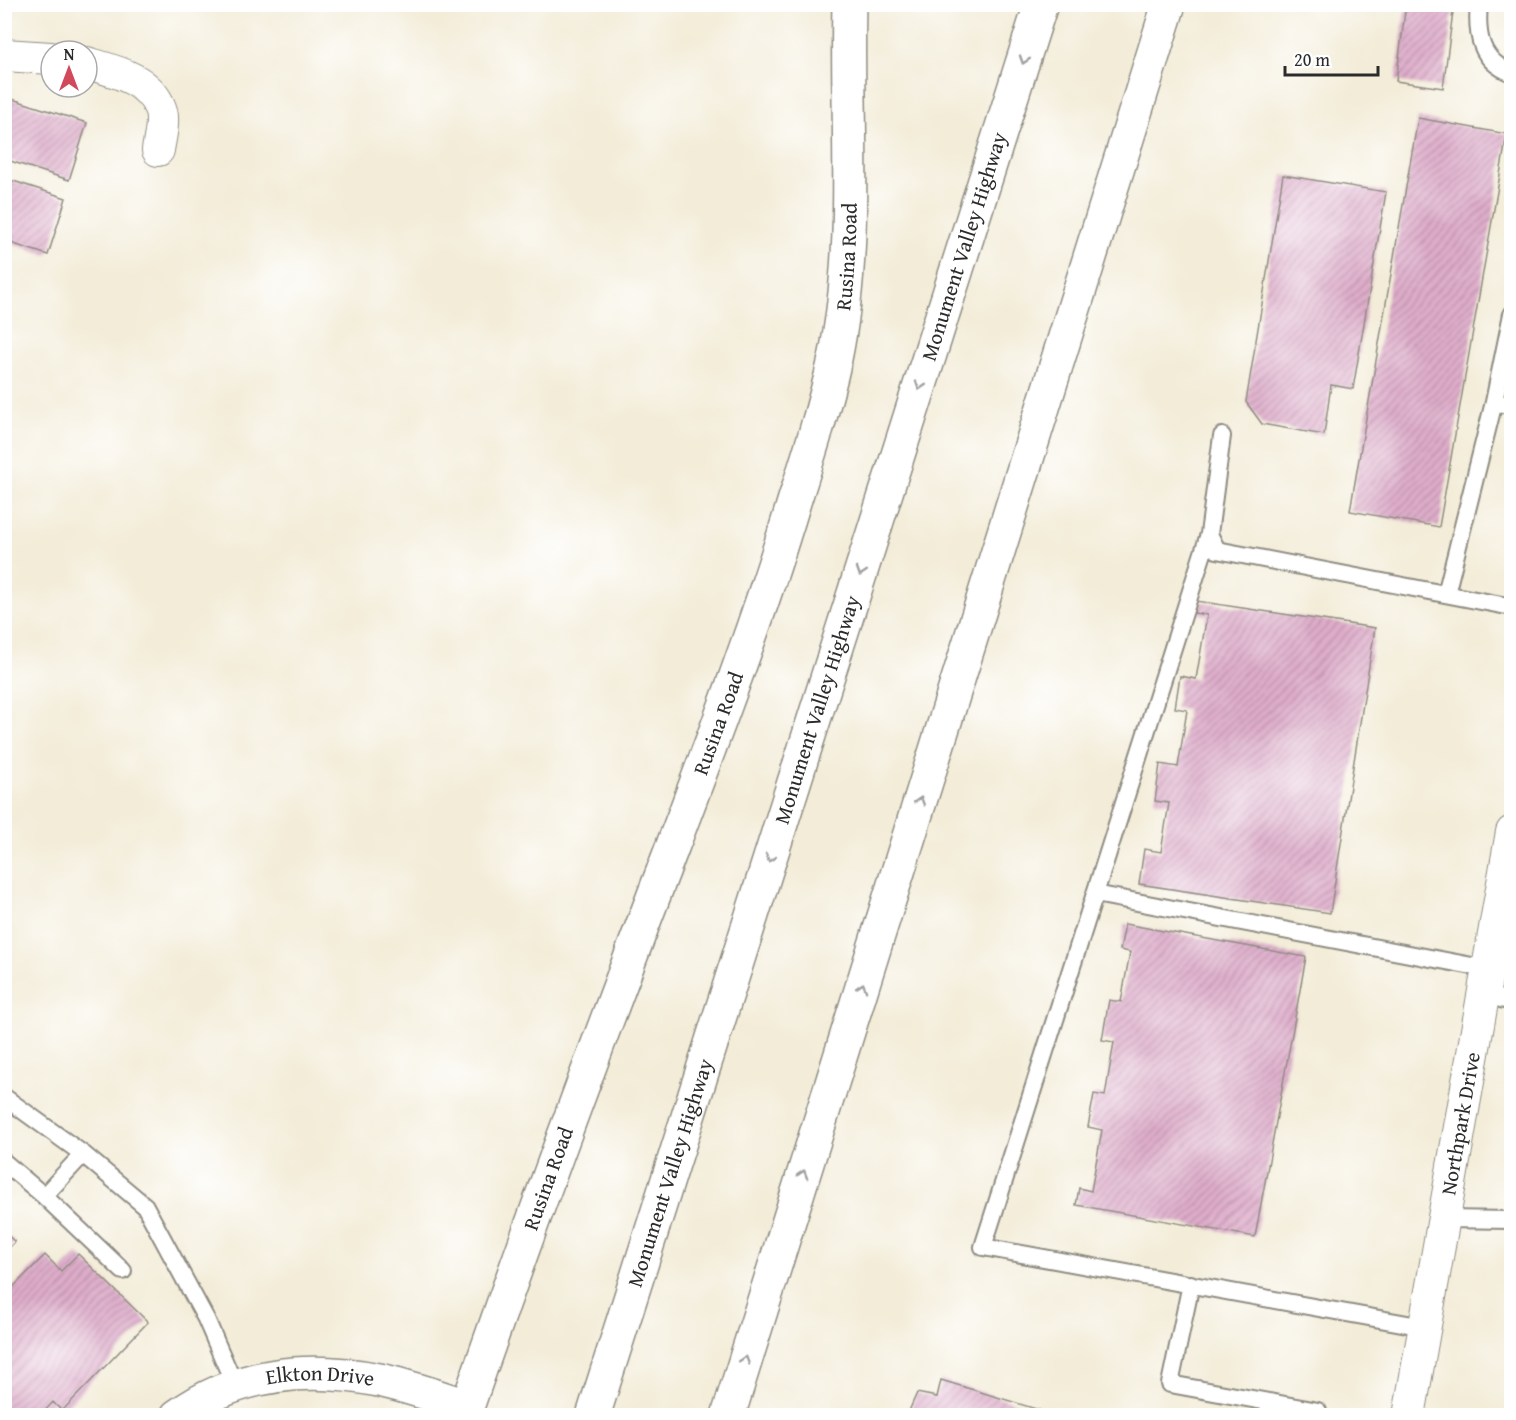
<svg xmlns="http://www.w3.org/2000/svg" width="1516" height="1420" viewBox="0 0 1516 1420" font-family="'Gentium Book Plus',serif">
<defs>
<pattern id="building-hatch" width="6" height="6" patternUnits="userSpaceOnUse" patternTransform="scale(1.5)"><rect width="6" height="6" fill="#dfadcb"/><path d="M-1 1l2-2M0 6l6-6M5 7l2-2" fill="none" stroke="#b58da5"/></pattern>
</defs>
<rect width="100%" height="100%" fill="#fff"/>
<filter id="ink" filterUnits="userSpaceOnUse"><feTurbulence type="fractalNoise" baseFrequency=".0167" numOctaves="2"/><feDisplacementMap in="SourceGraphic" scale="12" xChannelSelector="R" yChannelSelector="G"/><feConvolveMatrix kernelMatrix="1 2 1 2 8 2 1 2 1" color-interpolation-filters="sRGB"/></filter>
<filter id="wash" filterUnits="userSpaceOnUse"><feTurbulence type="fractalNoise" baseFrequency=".008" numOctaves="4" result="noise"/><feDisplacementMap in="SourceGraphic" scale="24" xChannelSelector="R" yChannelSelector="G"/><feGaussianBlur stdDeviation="1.35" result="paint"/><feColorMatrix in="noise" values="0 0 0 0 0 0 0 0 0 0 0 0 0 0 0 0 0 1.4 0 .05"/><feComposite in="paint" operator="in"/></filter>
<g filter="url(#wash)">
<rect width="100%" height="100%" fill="#f3ecd8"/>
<g id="blocks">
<path fill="url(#building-hatch)" d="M1406 4H1454L1443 88 1396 81Z
M6 97 87 123 69 180 4 159Z
M1418 118 1507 134 1439 527 1350 511Z
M1283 175 1386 192 1353 389 1331 385 1324 435 1262 424 1246 402Z
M4 178 66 198 48 255 4 241Z
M1196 601 1375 628 1330 913 1139 884 1144 849 1161 852 1169 803 1155 801 1160 764 1178 767 1187 710 1175 708 1180 676 1196 679 1207 615 1194 613Z
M1125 924 1306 957 1255 1237 1076 1205 1079 1188 1091 1191 1102 1130 1088 1127 1094 1094 1105 1096 1114 1042 1102 1040 1109 1000 1121 1002 1130 952 1120 950Z
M1510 1119H1512V1145L1506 1144Z
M4 1232 15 1242 4 1252Z
M78 1254 148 1322 62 1411 53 1402 40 1416H4V1296L45 1255 61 1271Z
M941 1380 1056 1415V1416H927L909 1411 917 1393 937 1397Z"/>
</g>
</g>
<g filter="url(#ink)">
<use href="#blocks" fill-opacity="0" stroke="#8f8c82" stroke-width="1.5"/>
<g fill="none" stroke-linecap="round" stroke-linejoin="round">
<defs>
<path id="service" d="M1479 4C1476 35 1480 61 1512 73
M1494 402 1512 314
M1222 436 1209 534 1217 550 1512 607
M1209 534 983 1247 1424 1327
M1446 594 1494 402 1512 406
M1095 894 1488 969
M1483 994 1512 1002
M4 1097 83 1154 145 1206 206 1319 235 1386
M4 1162 44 1196 83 1154
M44 1196 123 1271
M1443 1219 1512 1220
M1191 1284 1170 1384 1318 1411V1416"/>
<g id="minor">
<path d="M4 55 51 58"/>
<path d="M87 63C114 71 148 78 160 108 165 120 160 137 158 150"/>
<path id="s1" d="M1409 1416 1512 832"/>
</g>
<g id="tertiary">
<path id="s2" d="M177 1416C237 1372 309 1366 379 1380 408 1386 438 1397 467 1406"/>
<path id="s3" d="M464 1416C530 1224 601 1034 673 845 716 731 759 618 794 502 809 455 824 408 835 359 859 243 846 123 849 4"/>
</g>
<g id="motorway">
<path id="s4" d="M593 1416 1041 4"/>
<path d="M728 1416 1169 4"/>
</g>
</defs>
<use href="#service" stroke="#8f8c82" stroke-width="20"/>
<use href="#minor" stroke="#8f8c82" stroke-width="34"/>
<use href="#tertiary" stroke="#8f8c82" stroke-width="36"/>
<use href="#motorway" stroke="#8f8c82" stroke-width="36"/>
<use href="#service" stroke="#fff" stroke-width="16"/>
<use href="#minor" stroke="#fff" stroke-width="32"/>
<use href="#tertiary" stroke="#fff" stroke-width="33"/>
<use href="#motorway" stroke="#fff" stroke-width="33"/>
</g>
<defs><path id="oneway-chevron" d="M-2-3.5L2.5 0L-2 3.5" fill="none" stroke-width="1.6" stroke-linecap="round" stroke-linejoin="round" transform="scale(1.5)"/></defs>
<g stroke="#a0a0a0">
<use href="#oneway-chevron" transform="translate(1024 60) rotate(108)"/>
<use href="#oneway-chevron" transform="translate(920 386) rotate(108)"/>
<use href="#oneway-chevron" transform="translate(861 572) rotate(108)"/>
<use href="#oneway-chevron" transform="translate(920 801) rotate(-73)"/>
<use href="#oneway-chevron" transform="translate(770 858) rotate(108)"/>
<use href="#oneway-chevron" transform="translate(862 987) rotate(-73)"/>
<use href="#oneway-chevron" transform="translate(803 1174) rotate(-73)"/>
<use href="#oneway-chevron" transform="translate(745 1360) rotate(-73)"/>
</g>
</g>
<g text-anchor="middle" stroke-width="5" stroke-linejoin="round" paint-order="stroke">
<g font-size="21" fill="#2b2b2b" stroke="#fff">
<text dy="7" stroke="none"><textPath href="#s4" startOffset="1227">Monument Valley Highway</textPath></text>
<text dy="7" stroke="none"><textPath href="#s3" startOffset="1224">Rusina Road</textPath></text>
<text dy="7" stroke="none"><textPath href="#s4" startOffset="741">Monument Valley Highway</textPath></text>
<text dy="7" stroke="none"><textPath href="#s3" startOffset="738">Rusina Road</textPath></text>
<text dy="7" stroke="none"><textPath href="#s1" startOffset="297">Northpark Drive</textPath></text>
<text dy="7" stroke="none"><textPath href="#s4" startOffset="255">Monument Valley Highway</textPath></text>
<text dy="7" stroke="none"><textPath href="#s3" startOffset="252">Rusina Road</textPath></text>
<text dy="7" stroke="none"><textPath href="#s2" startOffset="152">Elkton Drive</textPath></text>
</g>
</g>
<rect width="1516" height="1420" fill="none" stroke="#fff" stroke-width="24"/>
<g transform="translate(69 69)"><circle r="28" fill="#ffffff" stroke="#aaaaaa" stroke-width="1.5"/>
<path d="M0-4.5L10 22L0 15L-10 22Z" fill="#d1495b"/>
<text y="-9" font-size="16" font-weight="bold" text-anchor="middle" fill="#2b2b2b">N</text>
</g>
<path d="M1285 66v9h93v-9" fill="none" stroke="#2b2b2b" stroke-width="3"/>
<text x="1294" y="66" font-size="18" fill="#2b2b2b" stroke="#ffffff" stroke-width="4.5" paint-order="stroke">20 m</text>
</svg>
